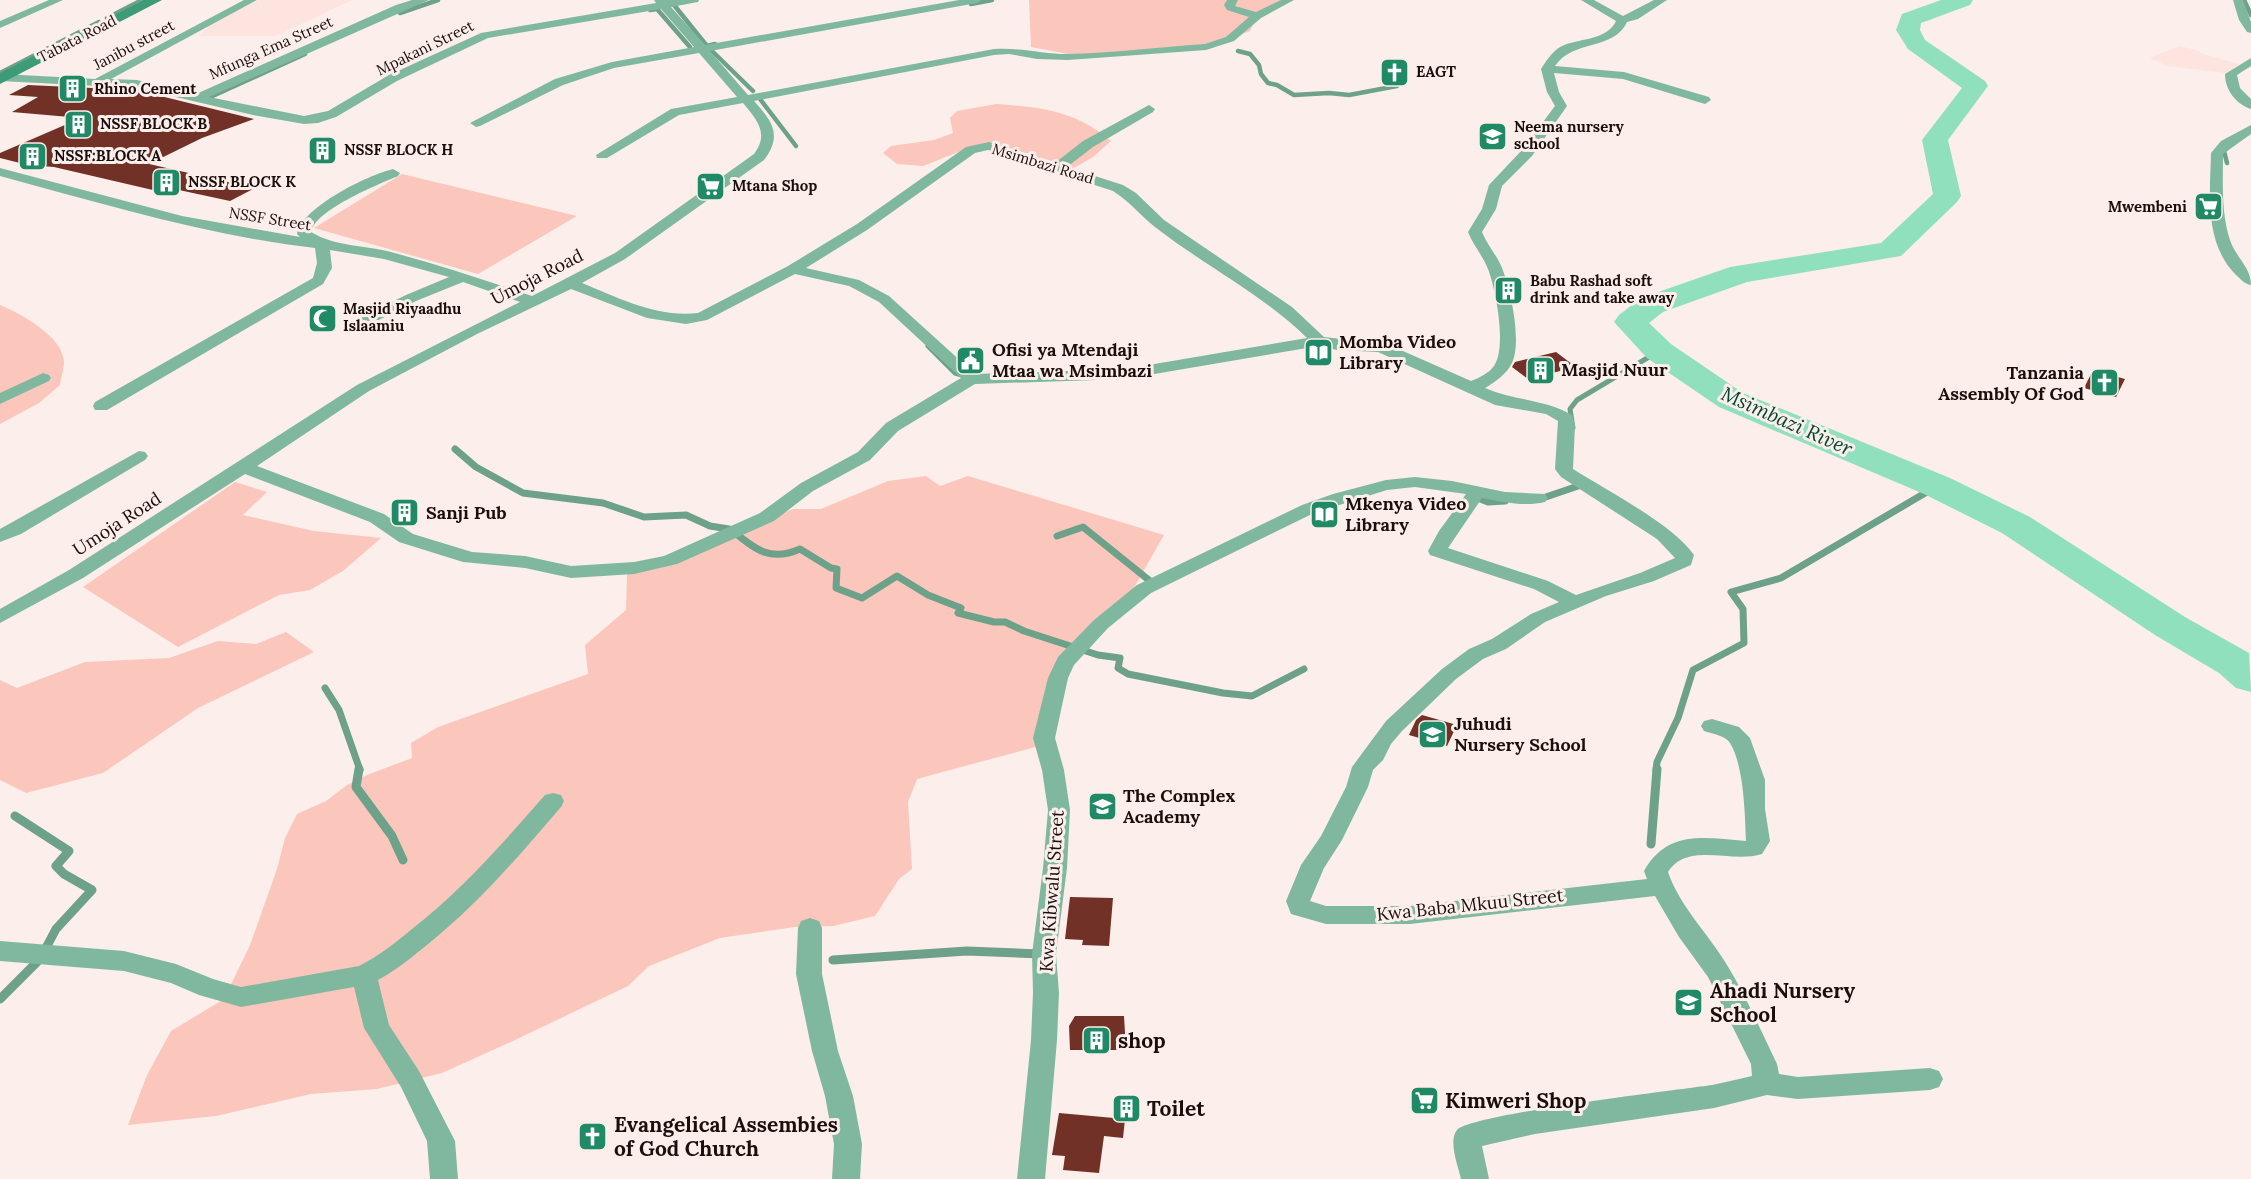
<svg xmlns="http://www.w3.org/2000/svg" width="2251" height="1179" viewBox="0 0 2251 1179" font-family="Lora,serif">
<rect width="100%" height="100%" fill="#fceeeb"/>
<path fill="#fde4de" d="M259 0H352L276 36H199L215 21Z
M2179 46 2200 51V53L2239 64 2225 73 2167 66 2150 58Z"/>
<path fill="#fbc7bc" d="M1029 0H1281L1257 16 1250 31 1217 43 1084 57 1031 47Z
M996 104C1041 107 1076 111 1111 141L1093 157 1074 168 1051 167 989 149 971 147 923 166 897 164 883 153 891 146 934 140 953 133 950 118 957 111Z
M402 174 577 216 478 274 314 228Z
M0 305C21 314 63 336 64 362 64 369 61 378 60 385L39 403 0 424Z
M926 476 940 486 968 476 1164 535 1128 598 1061 665 1050 743 917 779 908 802 912 869 899 879 875 916 833 926 795 927 720 938 649 966 628 986 515 1040 442 1073 377 1089 311 1094 216 1116 128 1125 147 1075 171 1031 224 999 250 945 277 869 285 838 297 814 326 801 347 785 367 775 412 758 411 743 438 727 588 674 585 645 626 610 627 573 793 509H821L888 481Z
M235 482 267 492 243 515 314 531 381 538 343 571 310 590 279 595 178 647 83 587Z
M286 632 314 652 198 708 103 773 26 793 0 780V680L17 688 85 662 169 658 218 641 256 644Z"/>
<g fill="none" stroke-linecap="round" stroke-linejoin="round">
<path stroke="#6da189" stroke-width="4.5" d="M2244 0 2251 15
M971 4 992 0
M674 5 707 46 715 44
M650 10 657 9 690 47
M400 13 438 0
M107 18 142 0
M711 50 753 91
M1238 51 1250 54 1259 65 1261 74 1268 83 1277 85 1294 95 1329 93 1349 95 1397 86
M0 73 99 22
M206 99 305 54
M760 99 796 146
M2227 163 2224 151 2228 147"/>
<path stroke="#6da189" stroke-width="5" d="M928 346 955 373 965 376
M1573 428 1570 409 1577 400 1659 351"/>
<path stroke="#6da189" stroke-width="7" d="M455 449 476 467 523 493 603 503 644 517 686 515 710 526 735 530 734 532C756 550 771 562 800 549L831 568 837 569 836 588 862 598 897 576 928 595 961 608 958 613 994 622H1005L1024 631 1098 655 1120 658 1118 668 1128 674 1223 693 1252 696 1304 669
M1475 497 1488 502 1505 501
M1540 499 1581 485 1580 482
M1057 536 1083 527 1155 585
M325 688 339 710 360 770
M1656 770 1657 762 1678 718 1693 670 1744 643 1743 609 1731 592 1781 578 1937 486"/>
<path stroke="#6da189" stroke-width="9" d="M359 769 356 787 392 836 403 860
M1651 844 1657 769
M833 960 967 951 1040 954
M0 999 40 959 56 929 92 890 64 874 56 866 69 851 15 816"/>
<path fill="#90e0be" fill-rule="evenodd" d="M1941 0H1973L1970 5 1921 23 1920 30 1925 40 1985 81 1988 86 1948 140 1961 196 1957 202 1901 256 1747 282 1663 312 1649 323 1671 344 1743 393 1950 478 2030 517 2185 617 2249 653 2251 692 2236 688 2219 673 2155 635 2002 533 1924 494 1719 407 1647 358 1614 322 1619 315 1641 298 1730 267 1881 243 1933 194 1922 140 1962 88 1908 49 1896 30 1902 14Z"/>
</g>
<path fill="#713126" d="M28 85 136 90 254 119 202 138 149 164 255 188 230 201 179 190 170 194 54 167 28 165 0 158V153L81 118 12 112 38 97 9 95Z
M1556 352 1576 367 1528 379 1512 367 1515 362Z
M2093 370 2125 379 2116 397 2084 388Z
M1422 715 1457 725 1447 746 1409 735 1416 720Z
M1070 897 1113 898 1109 946 1082 945 1083 940 1065 939Z
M1075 1016H1124L1126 1050H1070L1069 1026Z
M1059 1113 1125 1119 1123 1138 1104 1136 1099 1173 1063 1170 1065 1156 1052 1155Z"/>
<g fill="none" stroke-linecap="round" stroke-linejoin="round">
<path fill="#80b89f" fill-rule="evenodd" d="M49 0H63L0 28V21Z
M244 0H257L111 79 137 80 196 94 396 5 412 0H429L209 97 304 116 328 111 389 75 481 33 656 3 654 0H699L698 2 671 7 705 45 959 0H982L977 3 710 51 748 95 994 49C1018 47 1042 54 1067 54 1113 53 1159 47 1205 44L1226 37 1249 17 1227 10 1224 5 1227 0H1238L1235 6 1256 12 1281 0H1294L1261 18 1234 41 1206 50 1068 60 1037 59 1009 54 994 55 754 101C772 121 783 135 764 160L625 259 582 283C619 298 657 318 698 313L788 266 857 224 966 147 989 142 1055 163 1083 141 1149 105 1155 109 1153 112 1093 147 1067 167 1123 185 1136 193 1164 220 1292 307 1324 337 1387 344 1471 381C1479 378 1489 373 1494 366 1507 347 1496 290 1488 269 1483 256 1473 245 1468 232L1482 209 1489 185 1522 150 1555 106 1547 92 1541 69C1546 61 1552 52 1560 47 1577 38 1607 41 1616 21L1581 0H1594L1623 16 1654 0H1667L1638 19 1627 22C1614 51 1573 39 1555 66L1624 72 1709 97 1711 100 1705 104 1623 79 1554 73 1559 92 1567 106 1532 156 1502 186 1496 209 1482 232C1487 245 1497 255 1502 268 1511 291 1522 341 1512 363 1506 375 1495 382 1485 388 1515 401 1545 399 1572 415L1575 425 1573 469C1606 490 1674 525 1694 555L1691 565 1654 581 1606 596 1545 622 1506 649 1483 659 1456 679 1402 731 1391 744 1383 760 1373 770 1368 787 1342 840 1324 868 1310 901 1326 906H1410L1647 879 1644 871C1668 829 1705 838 1746 841 1745 814 1744 766 1730 743 1725 735 1712 734 1704 731L1701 726 1704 721 1712 719 1739 727 1750 738 1765 780V809L1770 841 1762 854C1731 864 1688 841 1668 872 1680 907 1708 933 1727 965 1746 996 1761 1031 1777 1064L1779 1074 1798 1077 1930 1068 1939 1071 1943 1079 1939 1087 1930 1090 1798 1099 1767 1095 1714 1108 1535 1134 1482 1146 1489 1179H1461C1458 1166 1448 1141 1457 1130 1471 1114 1678 1090 1712 1085 1726 1082 1739 1079 1752 1076L1751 1064 1708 977 1679 937 1655 896 1410 924H1326L1291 914 1286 901 1301 865 1321 836 1346 787 1352 767 1386 721 1442 669 1469 649 1492 639 1531 614 1559 602 1534 589 1430 555 1428 551 1439 531 1466 494 1415 487 1387 490 1314 513 1151 593 1108 628 1074 665 1068 678 1055 738 1064 770 1070 810 1067 868 1056 954 1059 993 1057 1040 1045 1179H1017L1031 1040 1033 993 1032 954 1043 868 1048 810 1042 770 1033 738 1048 678 1058 657 1094 620 1137 585 1302 505 1333 494 1386 480 1415 477 1452 481 1505 492 1545 494 1548 498 1545 502C1525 507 1502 502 1482 498L1448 548 1548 581 1576 595 1640 573 1675 558 1657 539 1561 477 1555 469 1558 421 1546 414 1495 405 1378 352 1337 350 1319 346 1125 379 975 384 898 431 870 460 813 491 774 521 677 564 634 574 571 578 525 568 463 562 399 542 370 522 245 474 83 578 0 623V609L69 570 357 385 520 302 463 282 416 301 359 330H347L345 327 347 324 406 295 449 277 384 259 330 250 332 268 323 284 107 410H95L93 406 95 402 313 278 317 263 315 248C208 236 104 204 0 176V168L182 216 300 237 297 234C302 207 368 175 393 169L400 173 398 176C377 185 315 210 311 232 336 247 364 245 391 252 439 265 485 280 532 296L615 253 754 154C770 133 756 119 743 103L679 115 607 158H597L596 155 671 109 737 97 699 53 614 68 563 85 480 126 476 127 470 123 555 79 612 62 694 47 661 9 488 38 397 81 336 117 318 123 304 124 253 115 137 88 0 81V75L3 74 95 79ZM988 150 1113 191C1129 201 1140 215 1155 227 1205 266 1262 294 1307 338L1125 369 975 374 889 296 859 280 806 268 867 230 975 153ZM795 274 849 286 879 302 961 378 886 423 858 452 801 483 760 513 664 556 634 562 571 566 525 556 472 552 413 534 384 514 257 466 369 391 477 334 571 289 647 318 686 324 707 320Z
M2233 0H2243L2251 22V33L2247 32 2239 20Z
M2251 58V66L2237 75 2240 88 2251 99V109C2236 104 2225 90 2225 74Z
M2251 125V134L2223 154C2223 182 2221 213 2230 240 2236 258 2251 267 2251 285 2244 284 2241 279 2236 275 2204 243 2210 194 2211 153L2221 141Z
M43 373 49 375 51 378 49 381 0 404V393Z
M139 451 145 452 148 456 145 460 21 534 0 542V529Z
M553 793 561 795 564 801 561 807C519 856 478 904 427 945 411 958 396 970 378 980L389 1025 419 1071 455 1141 458 1179H430L427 1141 401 1087 364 1028 354 987 241 1007 199 995 171 983 124 971 0 961V941L124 951 176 964 213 979 241 987 359 966C379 956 395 943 412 929 462 890 503 843 545 795Z
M810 918 819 921 822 928V974L838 1051 853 1096 862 1144 860 1179H832L834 1144 825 1096 812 1051 796 974 798 928 801 921Z"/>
<path fill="#3d9b77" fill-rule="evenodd" d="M144 0H162L0 84V73Z"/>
</g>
<defs>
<symbol id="church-square" viewBox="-11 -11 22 22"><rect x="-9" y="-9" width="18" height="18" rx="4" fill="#208965" stroke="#fceeeb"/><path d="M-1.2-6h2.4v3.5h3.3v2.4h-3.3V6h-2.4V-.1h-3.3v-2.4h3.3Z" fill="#fff"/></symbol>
<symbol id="building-square" viewBox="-11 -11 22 22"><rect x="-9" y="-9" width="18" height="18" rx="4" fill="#208965" stroke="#fceeeb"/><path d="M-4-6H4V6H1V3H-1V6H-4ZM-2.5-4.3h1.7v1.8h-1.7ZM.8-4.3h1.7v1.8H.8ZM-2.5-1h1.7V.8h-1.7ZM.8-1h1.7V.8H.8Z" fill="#fff"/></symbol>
<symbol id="school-square" viewBox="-11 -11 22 22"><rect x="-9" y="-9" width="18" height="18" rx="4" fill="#208965" stroke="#fceeeb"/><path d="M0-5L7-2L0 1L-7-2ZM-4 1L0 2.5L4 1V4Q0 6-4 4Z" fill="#fff"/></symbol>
<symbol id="supermarket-square" viewBox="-11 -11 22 22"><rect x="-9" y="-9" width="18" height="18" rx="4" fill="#208965" stroke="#fceeeb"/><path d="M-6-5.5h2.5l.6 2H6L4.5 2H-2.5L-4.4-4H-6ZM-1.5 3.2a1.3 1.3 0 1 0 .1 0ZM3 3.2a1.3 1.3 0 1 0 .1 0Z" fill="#fff"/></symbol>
<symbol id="mosque-square" viewBox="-11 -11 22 22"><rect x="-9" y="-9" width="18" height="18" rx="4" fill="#208965" stroke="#fceeeb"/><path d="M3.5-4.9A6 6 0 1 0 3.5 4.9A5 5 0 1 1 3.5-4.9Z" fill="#fff"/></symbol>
<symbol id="library-square" viewBox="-11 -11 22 22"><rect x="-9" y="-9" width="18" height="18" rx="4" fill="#208965" stroke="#fceeeb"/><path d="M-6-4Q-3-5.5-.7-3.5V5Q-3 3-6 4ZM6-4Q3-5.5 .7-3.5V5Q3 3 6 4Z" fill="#fff"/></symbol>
<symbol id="civic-square" viewBox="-11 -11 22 22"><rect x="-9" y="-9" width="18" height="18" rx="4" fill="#208965" stroke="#fceeeb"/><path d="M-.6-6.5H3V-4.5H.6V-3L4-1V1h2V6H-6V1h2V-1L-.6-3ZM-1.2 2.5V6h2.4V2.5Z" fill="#fff"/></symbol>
</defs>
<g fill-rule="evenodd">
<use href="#church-square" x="1378" y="56" width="33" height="33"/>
<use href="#building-square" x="56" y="72" width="33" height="33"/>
<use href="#building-square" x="62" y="108" width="33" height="33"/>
<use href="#school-square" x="1476" y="120" width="33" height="33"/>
<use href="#building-square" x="306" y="134" width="33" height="33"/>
<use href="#building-square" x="16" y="140" width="33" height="33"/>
<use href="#building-square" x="150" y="166" width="33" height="33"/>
<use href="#supermarket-square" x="694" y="170" width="33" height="33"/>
<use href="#supermarket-square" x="2192" y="190" width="33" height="33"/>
<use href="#building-square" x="1492" y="274" width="33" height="33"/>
<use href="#mosque-square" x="306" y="302" width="33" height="33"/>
<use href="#library-square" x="1302" y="336" width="33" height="33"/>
<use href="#civic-square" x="954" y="344" width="33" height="33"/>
<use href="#building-square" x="1524" y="354" width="33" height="33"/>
<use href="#church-square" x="2088" y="366" width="33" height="33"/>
<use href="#building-square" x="388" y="496" width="33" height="33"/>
<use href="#library-square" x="1308" y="498" width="33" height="33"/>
<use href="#school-square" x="1416" y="718" width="33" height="33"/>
<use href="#school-square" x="1086" y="790" width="33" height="33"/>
<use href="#school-square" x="1672" y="986" width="33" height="33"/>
<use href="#building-square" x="1080" y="1024" width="33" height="33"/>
<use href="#supermarket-square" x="1408" y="1084" width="33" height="33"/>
<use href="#building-square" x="1110" y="1092" width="33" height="33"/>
<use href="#church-square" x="576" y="1120" width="33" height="33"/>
</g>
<g text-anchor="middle" stroke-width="6" stroke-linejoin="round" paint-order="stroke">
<g font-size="15" fill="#1a0f0d" stroke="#fceeeb">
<text transform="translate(77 39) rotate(-27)" y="5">Tabata Road</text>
<text transform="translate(134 45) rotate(-28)" y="5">Janibu street</text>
<text transform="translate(271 48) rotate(-24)" y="5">Mfunga Ema Street</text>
<text transform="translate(425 48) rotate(-26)" y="5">Mpakani Street</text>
<text transform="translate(1043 164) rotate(17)" y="5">Msimbazi Road</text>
<text transform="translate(270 219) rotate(9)" y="5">NSSF Street</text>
</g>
<g font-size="15" font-weight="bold" fill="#1a0f0d" stroke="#fceeeb" text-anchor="start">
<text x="1416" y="77">EAGT</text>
<text x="94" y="94">Rhino Cement</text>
<text x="100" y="129">NSSF BLOCK B</text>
<text x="1514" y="132">Neema nursery<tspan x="1514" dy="17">school</tspan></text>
<text x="344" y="155">NSSF BLOCK H</text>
<text x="54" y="161">NSSF:BLOCK A</text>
<text x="188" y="187">NSSF BLOCK K</text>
<text x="732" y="191">Mtana Shop</text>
<text x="2187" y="212" text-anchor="end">Mwembeni</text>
<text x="1530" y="286">Babu Rashad soft<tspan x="1530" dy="17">drink and take away</tspan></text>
<text x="343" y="314">Masjid Riyaadhu<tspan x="343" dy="17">Islaamiu</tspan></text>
</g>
<g font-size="18" fill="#1a0f0d" stroke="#fceeeb">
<text transform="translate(537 277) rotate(-27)" y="6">Umoja Road</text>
<text transform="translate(117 524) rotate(-33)" y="6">Umoja Road</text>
<text transform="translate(1052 891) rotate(-86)" y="6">Kwa Kibwalu Street</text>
<text transform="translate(1470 905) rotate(-6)" y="6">Kwa Baba Mkuu Street</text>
</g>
<g font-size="18" font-weight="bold" fill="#1a0f0d" stroke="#fceeeb" text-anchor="start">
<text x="1339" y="348">Momba Video<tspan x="1339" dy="21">Library</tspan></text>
<text x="992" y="356">Ofisi ya Mtendaji<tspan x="992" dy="21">Mtaa wa Msimbazi</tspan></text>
<text x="1561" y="376">Masjid Nuur</text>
<text x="2084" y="379" text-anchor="end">Tanzania<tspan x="2084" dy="21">Assembly Of God</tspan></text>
<text x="1345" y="510">Mkenya Video<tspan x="1345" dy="21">Library</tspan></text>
<text x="426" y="519">Sanji Pub</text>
<text x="1454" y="730">Juhudi<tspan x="1454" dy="21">Nursery School</tspan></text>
<text x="1123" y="802">The Complex<tspan x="1123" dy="21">Academy</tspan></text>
</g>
<g font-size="20" font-style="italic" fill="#004731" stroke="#fceeeb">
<text transform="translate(1787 421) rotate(24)" y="7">Msimbazi River</text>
</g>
<g font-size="21" font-weight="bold" fill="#1a0f0d" stroke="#fceeeb" text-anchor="start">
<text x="1710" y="998">Ahadi Nursery<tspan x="1710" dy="24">School</tspan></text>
<text x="1118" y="1048">shop</text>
<text x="1445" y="1108">Kimweri Shop</text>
<text x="1147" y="1116">Toilet</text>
<text x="614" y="1132">Evangelical Assembies<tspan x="614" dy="24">of God Church</tspan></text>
</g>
</g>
</svg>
